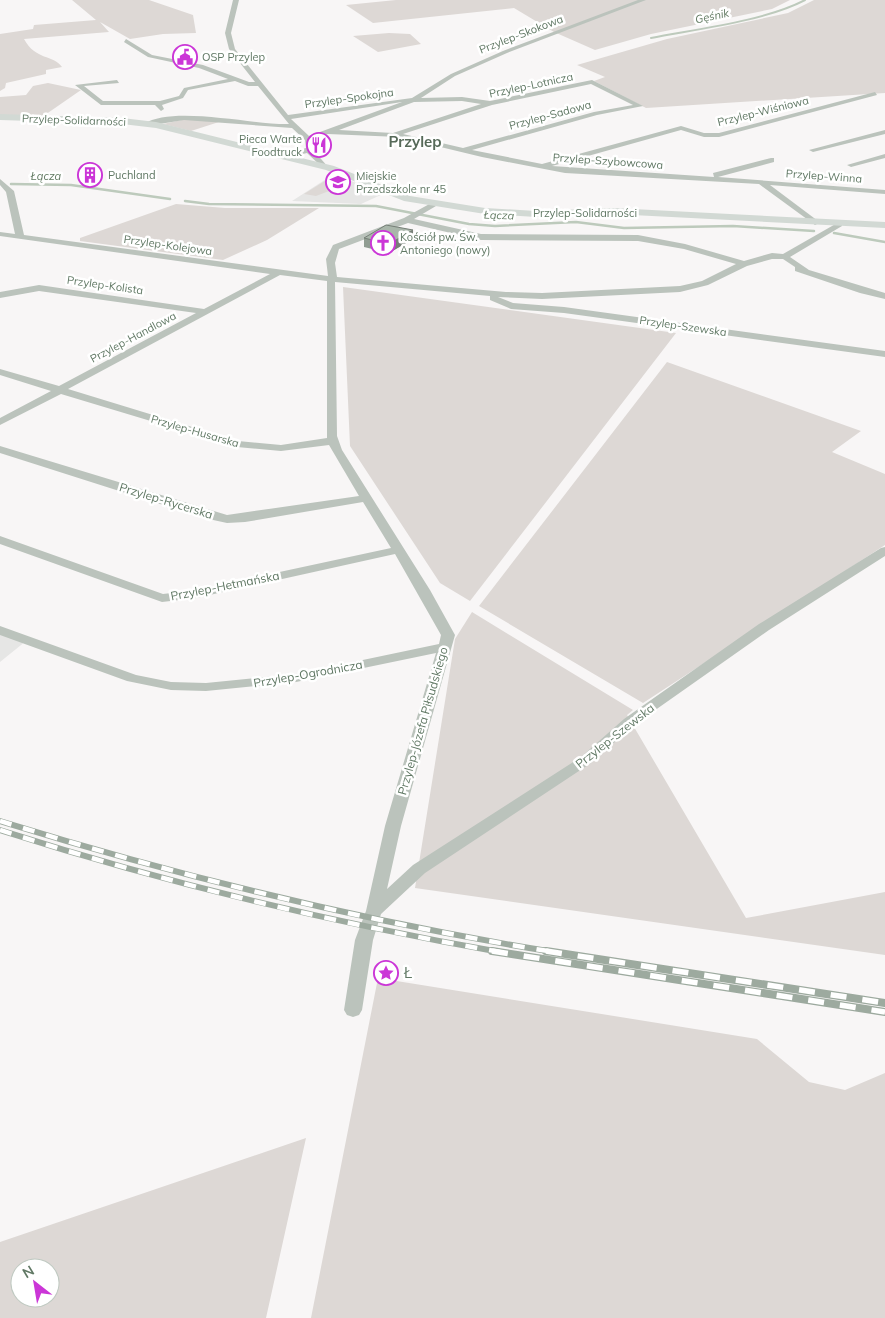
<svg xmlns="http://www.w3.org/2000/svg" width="885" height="1318" viewBox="0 0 885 1318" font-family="Mulish,sans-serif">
<rect width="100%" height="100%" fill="#f8f6f6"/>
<path fill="#e6e6e5" d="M334 174 383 194 361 204 292 201Z
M0 632 26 641 0 662Z"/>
<path fill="#ddd8d5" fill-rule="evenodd" d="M72 0H149L193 15 196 33 163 34 130 39 100 22 109 32 24 39C36 61 53 54 62 67L46 70V74L6 83 5 88 0 91V34L33 29 34 25 96 20Z
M396 0H790L772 9 651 34 595 50 554 32 514 8 373 23 346 5Z
M814 0H885V93L646 108 594 81 605 77 577 65 667 39 788 13Z
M389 33 410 34 421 44 378 52 353 36Z
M48 83 81 90 42 117 0 115V97L26 95 33 86Z
M186 119 222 121 191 131 163 124Z
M338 177 350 183 316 196 304 194 328 179Z
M176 204 225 208H319L267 240 223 260 80 241V238Z
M343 287 676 333 470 601 440 583 350 446Z
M667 362 861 431 832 452 885 474V545L643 703 479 606Z
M472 612 633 710 627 715 746 918 885 892V955L415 888 455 639Z
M378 978 757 1039 809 1082 845 1090 885 1073V1318H311Z
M306 1138 266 1318H0V1242ZM20 1268H50V1298H20Z"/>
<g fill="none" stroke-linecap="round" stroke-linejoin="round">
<path stroke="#bdcabc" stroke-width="2" d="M651 38C697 29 765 21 805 0"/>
<path stroke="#bdcabc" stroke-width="2.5" d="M11 184 71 185 170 199
M185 201 209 204 376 206 469 224 495 226 576 222 624 228 733 226 814 231
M834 233 885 242"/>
<path fill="#bbc3bc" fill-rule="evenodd" d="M233 0H239L231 33 235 49 288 115 412 98 451 74 503 51 638 0H646L507 53 455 76 421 98 462 97 490 101 592 80 643 106 597 115 472 150 542 164 681 126 704 133H719L875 92 877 95 719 137H704L681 130 552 166 714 177 713 173 771 158H774V162L718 177 885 190V194L770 185 818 221 819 223 815 225 759 184 565 173 482 157 399 137 328 134 312 140 315 152 328 167 324 169 307 153 281 159V155L306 148 305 140 292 128 184 120 147 126 144 124C173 105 252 125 289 124L258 86H248L235 81 188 90 183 98 162 105 164 109 161 111 155 105H101L75 85 117 80 119 83 84 86 103 101H160L179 96 184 88 228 79 199 68 148 57 124 42 126 39 152 55 203 65 249 82H255L229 49 225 33ZM591 84 633 105 594 112 463 148 403 134 492 105ZM462 101 481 104 393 133 339 130 414 102ZM402 102 309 136 291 119Z
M885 130V134L813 152 809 150Z
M885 154V158L851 167 847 165Z
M0 179 14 191 24 235 328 276 326 259 333 245 404 218 433 202 437 204 436 206 414 219 481 234 638 235 685 244 744 261 772 253 783 254 839 222H842V226L790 257 809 270 885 293V299L860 293 795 271V267L783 259H772L747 266 708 285 680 292 542 299 498 297 513 303 564 307 885 351V357L564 313 511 309 490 300V296L335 282 337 436 342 450 430 590 455 635 401 826 387 889 413 865 581 757 624 719 759 624 881 548 885 547V556L769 630 634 725 591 763 425 873 381 914 373 940 362 1010 359 1015 353 1017 347 1015 344 1010 355 940 366 911 385 826 436 653 296 682 206 691 171 690 127 681 0 635V626L136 675 171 682 206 683 296 674 439 644 441 635 395 554 196 598 162 602 0 544V536L163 594 196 590 391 548 363 502 245 522 227 523 204 518 0 453V446L227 515 359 496 329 445 281 451 237 447 61 394 0 425V418L51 391 0 375V369L59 386 196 313 39 291 0 298V292L39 285 204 309 270 274 0 236V232L15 234 6 192 0 185ZM408 223 481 240 638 241 684 249 736 264 702 281 680 286 542 293 506 292 337 277 335 263 339 249ZM280 275 327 281V438L281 445 238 441 68 389Z"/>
<path fill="#d2d9d4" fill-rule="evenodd" d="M0 114 122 118 156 122 334 166 410 196 485 208 536 211 613 208 885 222V228L613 214 536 217 485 214 404 201 326 170 156 128 122 124 0 120Z"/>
<defs>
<path id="rail-far1" d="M0 821C182 877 366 922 554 952
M0 830C166 883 328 922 500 952"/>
<path id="rail" d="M492 951 885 1012
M546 951 885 1003"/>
</defs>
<use href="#rail-far1" stroke="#9daa9f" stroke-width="6"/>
<use href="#rail" stroke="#9daa9f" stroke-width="8"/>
<use href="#rail-far1" stroke="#fff" stroke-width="4.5" stroke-dasharray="12" stroke-linecap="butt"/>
<use href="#rail" stroke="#fff" stroke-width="5.5" stroke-dasharray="16" stroke-linecap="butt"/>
</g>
<path fill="#919d92" d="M364 238 413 239 389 253 364 247Z"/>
<path fill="#767f77" d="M413 230V239L389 253V244Z"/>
<path fill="#a9b6aa" stroke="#767f77" d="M386 225 413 230 389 244 364 238Z"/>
<defs>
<symbol id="civic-ring" viewBox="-11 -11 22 22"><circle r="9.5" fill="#fff" stroke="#cb36d7" stroke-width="1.5"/><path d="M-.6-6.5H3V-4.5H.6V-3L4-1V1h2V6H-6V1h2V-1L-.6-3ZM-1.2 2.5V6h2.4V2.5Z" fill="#cb36d7"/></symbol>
<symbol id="restaurant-ring" viewBox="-11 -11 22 22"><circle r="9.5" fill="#fff" stroke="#cb36d7" stroke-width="1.5"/><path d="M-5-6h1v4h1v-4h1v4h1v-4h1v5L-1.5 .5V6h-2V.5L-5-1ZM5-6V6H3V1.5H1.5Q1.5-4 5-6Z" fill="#cb36d7"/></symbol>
<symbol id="building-ring" viewBox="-11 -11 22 22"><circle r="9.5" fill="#fff" stroke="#cb36d7" stroke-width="1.5"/><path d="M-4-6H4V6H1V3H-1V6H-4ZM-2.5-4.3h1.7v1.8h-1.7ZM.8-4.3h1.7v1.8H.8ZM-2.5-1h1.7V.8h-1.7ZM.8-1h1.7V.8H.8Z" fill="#cb36d7"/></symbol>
<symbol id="school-ring" viewBox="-11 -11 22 22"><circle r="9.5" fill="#fff" stroke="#cb36d7" stroke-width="1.5"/><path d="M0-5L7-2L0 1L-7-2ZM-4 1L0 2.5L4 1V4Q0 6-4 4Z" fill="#cb36d7"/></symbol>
<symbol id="church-ring" viewBox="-11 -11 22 22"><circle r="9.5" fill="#fff" stroke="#cb36d7" stroke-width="1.5"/><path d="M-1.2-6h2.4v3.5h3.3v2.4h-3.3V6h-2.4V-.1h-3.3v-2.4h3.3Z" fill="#cb36d7"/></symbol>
<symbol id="sight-ring" viewBox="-11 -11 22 22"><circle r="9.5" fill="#fff" stroke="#cb36d7" stroke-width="1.5"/><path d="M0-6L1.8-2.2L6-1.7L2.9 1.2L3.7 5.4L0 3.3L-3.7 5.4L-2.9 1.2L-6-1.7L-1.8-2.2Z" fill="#cb36d7"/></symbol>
</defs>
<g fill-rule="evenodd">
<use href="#civic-ring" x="171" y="43" width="28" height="28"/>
<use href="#restaurant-ring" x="305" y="131" width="28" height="28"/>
<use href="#building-ring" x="76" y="161" width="28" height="28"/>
<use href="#school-ring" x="324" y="168" width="28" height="28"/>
<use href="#church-ring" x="369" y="229" width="28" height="28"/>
<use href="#sight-ring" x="372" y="959" width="28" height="28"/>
</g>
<g text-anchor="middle" stroke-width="5" stroke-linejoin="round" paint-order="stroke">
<g font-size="11" font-style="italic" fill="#607960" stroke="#fff">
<text transform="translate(712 16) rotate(-12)" y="4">Gęśnik</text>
<text x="46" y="180">Łącza</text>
<text transform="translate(499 215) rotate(2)" y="4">Łącza</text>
</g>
<g font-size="11" fill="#607864" stroke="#fff">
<text transform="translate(521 34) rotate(-21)" y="4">Przylep-Skokowa</text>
<text transform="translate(531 85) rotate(-12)" y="4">Przylep-Lotnicza</text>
<text transform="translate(349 98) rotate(-8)" y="4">Przylep-Spokojna</text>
<text transform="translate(763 111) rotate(-14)" y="4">Przylep-Wiśniowa</text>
<text transform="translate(550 115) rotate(-15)" y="4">Przylep-Sadowa</text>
<text transform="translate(74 120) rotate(2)" y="4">Przylep-Solidarności</text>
<text transform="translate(608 161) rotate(4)" y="4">Przylep-Szybowcowa</text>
<text transform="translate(824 176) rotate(4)" y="4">Przylep-Winna</text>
<text x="585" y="217">Przylep-Solidarności</text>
<text transform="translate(168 245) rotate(8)" y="4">Przylep-Kolejowa</text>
<text transform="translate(105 285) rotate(8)" y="4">Przylep-Kolista</text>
<text transform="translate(683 326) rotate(8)" y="4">Przylep-Szewska</text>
<text transform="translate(133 337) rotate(-28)" y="4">Przylep-Handlowa</text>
<text transform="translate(195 431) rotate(16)" y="4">Przylep-Husarska</text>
</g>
<g font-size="11" fill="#607864" stroke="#fff" text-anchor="start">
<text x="202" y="61">OSP Przylep</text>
<text x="302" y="143" text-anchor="end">Pieca Warte<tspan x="302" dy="13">Foodtruck</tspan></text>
<text x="108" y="179">Puchland</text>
<text x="356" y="180">Miejskie<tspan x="356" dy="13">Przedszkole nr 45</tspan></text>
<text x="400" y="241">Kościół pw. Św.<tspan x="400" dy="13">Antoniego (nowy)</tspan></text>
</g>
<g font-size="12" fill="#607864" stroke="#fff">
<text transform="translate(166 501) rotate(17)" y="4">Przylep-Rycerska</text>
<text transform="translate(225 586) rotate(-11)" y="4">Przylep-Hetmańska</text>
<text transform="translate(308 674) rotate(-10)" y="4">Przylep-Ogrodnicza</text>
<text transform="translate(423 721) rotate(-74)" y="4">Przylep-Józefa Piłsudskiego</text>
<text transform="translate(615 736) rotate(-38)" y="4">Przylep-Szewska</text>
</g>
<g font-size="15" font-weight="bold" fill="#576a59" stroke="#fff">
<text x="415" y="147">Przylep</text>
</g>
<g font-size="15" fill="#607864" stroke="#fff" text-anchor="start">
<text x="404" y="978">Ł</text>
</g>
</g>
<g transform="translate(35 1283) rotate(329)"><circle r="24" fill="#ffffff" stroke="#bfc9c1"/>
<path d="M0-4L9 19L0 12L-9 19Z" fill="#cb36d7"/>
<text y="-8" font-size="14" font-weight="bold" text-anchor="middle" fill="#607864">N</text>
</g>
</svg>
